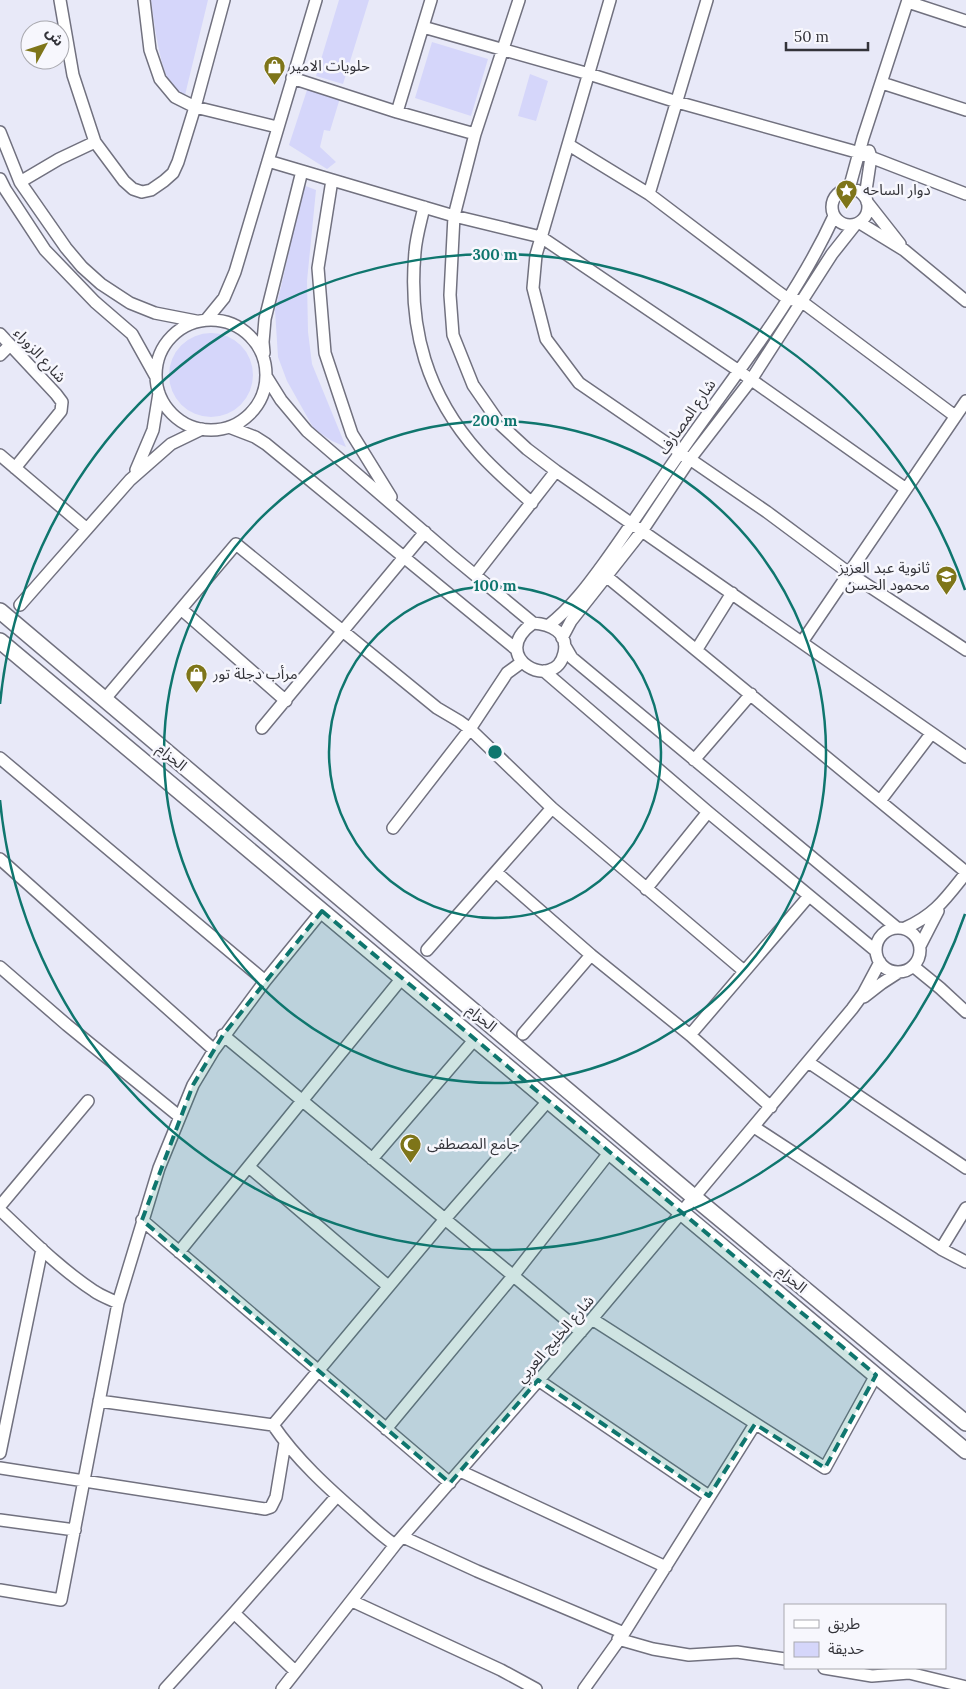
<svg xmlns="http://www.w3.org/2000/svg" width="966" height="1689" viewBox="0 0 966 1689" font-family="Lora,'Noto Sans Arabic',serif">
<rect width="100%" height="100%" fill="#e8e9f8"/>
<path fill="#d5d6fa" d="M151 0H208L185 95C182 93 177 91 174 89 160 74 154 21 151 0Z
M339 0H369L343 84 316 76Z
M432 42 488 59 471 116 415 98Z
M530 74 548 81 536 121 518 116Z
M308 87 340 98 330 131 324 130 320 147 336 162 327 169 289 145Z
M303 185 316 190 307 281 308 332 312 364 346 447 332 441 314 429 287 381 278 357 275 310 281 287Z
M169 375a42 42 0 1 1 84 0a42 42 0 1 1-84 0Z"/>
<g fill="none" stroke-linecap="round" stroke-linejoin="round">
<defs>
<path id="minor" d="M60 0 73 75 95 142 124 181 133 189 142 192 151 190 164 181 173 173 178 162 195 107 224 0
M144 0 150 50 160 79 175 97 195 107 277 127
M519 0 475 134 454 216 450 295 453 335 473 385 500 424 527 449 556 471 966 757
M610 0 536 255 533 288 546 339 579 383 767 512 849 573 966 650
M908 2 966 21
M423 27 589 74 677 102 860 153 966 194
M292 78 397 112 475 134
M882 83 966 110
M397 112 431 0
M0 132 20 182 66 248 82 267 101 284 130 303 155 313 196 321
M569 145 649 194 777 291 788 299 801 301 955 416
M268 161 454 216 541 237 739 371 906 489
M0 179 5 189 45 250 95 302 132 334 156 377
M332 180 318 268 325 353 352 434 391 497
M20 182 59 159 95 142
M849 189 863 138 908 0
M832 207a18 18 0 1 1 36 0a18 18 0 1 1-36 0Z
M649 194 707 0
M865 197 871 157 869 151
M867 202 900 244
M424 207C421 221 416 237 415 252 408 329 427 395 479 453 495 471 514 487 532 503
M860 223 904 250 966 301
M156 375a55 55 0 1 1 110 0a55 55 0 1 1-110 0Z
M206 320 224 298 235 272 316 0
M0 334 56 394 62 402 61 411 15 468
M264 353 263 342 265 319 302 171
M0 355 10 345
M266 376 281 400 307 431 452 556 533 623
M229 427 255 437 266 444 517 650
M0 455 87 529
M136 470 153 430 159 393
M475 575 556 471
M606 576 966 872
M20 605 130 480 171 444 202 429
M181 609 286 701
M533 623C550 624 569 632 564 653 555 694 486 657 533 623Z
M549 625C571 608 588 585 604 563 631 526 655 488 682 450 735 374 795 301 834 216
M562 638 571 621 642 531 690 459 751 380 832 254 855 225
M802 642 966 401
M565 646 572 658 897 928
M697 649 732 593
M544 671 708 812 876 951
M104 700 236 544 437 708 459 721 470 729 552 808 744 971
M262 728 425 532
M0 758 265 981
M694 760 751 694
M880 801 931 734
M393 828 470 729 507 673 522 662
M0 859 214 1050
M496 872 591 955 690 1035 771 1107
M646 889 708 812
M905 928C935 915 946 898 966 873
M876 950a22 22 0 1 1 44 0a22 22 0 1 1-44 0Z
M920 946 938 911
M427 950 552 808
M913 966 940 988 966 1012
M0 967 67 1025 180 1117
M864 997 882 983 899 972
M523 1034 591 955
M223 1035 581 1332
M690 1035 809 896
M808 1062 966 1168
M754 1127 941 1249 966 1262
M372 1159 475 1039
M249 1167 388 1286
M0 1206 88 1101
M0 1210C30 1238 59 1268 94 1291 101 1296 110 1299 118 1303
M142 1220 450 1483
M941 1249 966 1208
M179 1252 402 978
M592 1319 825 1468 876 1375
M538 1380 709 1496
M99 1401 273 1425
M386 1429 513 1276 609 1153
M0 1453 42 1249
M0 1468 265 1509 271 1507 276 1497 285 1443
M460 1471 666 1567
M0 1520 75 1530
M403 1537 477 1571 624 1633
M395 1545C382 1536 371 1526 359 1515 328 1488 296 1459 273 1425L445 1219 548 1101
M0 1590 61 1600 118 1303 159 1168 193 1085 214 1050 265 981 322 911
M352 1601 501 1670 536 1689
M234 1613 295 1671
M618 1639 653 1649 689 1655 737 1652 785 1659
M824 1668 872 1676 909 1673 966 1687
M165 1689 234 1613 337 1496
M282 1689 395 1545 592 1319 852 1009 863 994 880 962
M584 1689 624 1633 755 1424"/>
<path id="major" d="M0 611 695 1198 966 1423
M0 641 966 1451"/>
</defs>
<use href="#minor" stroke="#71717f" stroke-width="14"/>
<use href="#major" stroke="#71717f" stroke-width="18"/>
<use href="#minor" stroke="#fff" stroke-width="11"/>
<use href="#major" stroke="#fff" stroke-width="15"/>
</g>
<path fill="#0f766e" fill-opacity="0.2" stroke="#0f766e" stroke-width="4" stroke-dasharray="10 6" stroke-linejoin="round" d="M322 911 876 1375 825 1468 755 1424 709 1496 538 1380 450 1483 142 1220 193 1085 223 1035Z"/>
<g fill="none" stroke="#0f766e" stroke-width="2.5">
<circle cx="495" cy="752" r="166"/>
<circle cx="495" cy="752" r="331"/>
<path d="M965 914A497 497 0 0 1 0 800M0 704A497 497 0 0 1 965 590"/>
</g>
<defs>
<symbol id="shop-pin" viewBox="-11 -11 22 30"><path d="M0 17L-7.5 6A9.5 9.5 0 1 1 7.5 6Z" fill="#7e7519" stroke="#f7f7fd"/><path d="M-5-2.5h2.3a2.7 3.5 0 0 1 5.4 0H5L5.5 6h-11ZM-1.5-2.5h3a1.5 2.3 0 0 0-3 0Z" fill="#fff"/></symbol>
<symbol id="sight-pin" viewBox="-11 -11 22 30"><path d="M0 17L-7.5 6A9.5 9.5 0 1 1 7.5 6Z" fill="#7e7519" stroke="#f7f7fd"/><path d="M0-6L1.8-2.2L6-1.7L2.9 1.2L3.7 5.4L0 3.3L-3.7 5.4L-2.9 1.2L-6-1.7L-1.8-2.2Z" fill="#fff"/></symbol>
<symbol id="school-pin" viewBox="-11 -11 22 30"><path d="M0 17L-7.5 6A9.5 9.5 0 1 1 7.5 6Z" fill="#7e7519" stroke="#f7f7fd"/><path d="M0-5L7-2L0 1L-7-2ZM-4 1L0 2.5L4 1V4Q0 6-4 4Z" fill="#fff"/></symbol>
<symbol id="mosque-pin" viewBox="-11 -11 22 30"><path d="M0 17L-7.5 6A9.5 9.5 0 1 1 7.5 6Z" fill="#7e7519" stroke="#f7f7fd"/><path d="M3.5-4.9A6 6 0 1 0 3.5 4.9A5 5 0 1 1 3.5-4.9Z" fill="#fff"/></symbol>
</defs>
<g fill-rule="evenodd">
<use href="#shop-pin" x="262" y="54" width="25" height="34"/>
<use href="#sight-pin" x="834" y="178" width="25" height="34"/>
<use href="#school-pin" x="934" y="564" width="25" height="34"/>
<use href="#shop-pin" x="184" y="662" width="25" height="34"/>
<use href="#mosque-pin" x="398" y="1132" width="25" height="34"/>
</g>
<g text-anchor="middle" stroke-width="5" stroke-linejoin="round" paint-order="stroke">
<g font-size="15" fill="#333339" stroke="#f7f7fd" text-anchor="start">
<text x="290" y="71">حلويات الامير</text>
<text x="863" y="195">دوار الساحه</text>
<text x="930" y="573" text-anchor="end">ثانوية عبد العزيز<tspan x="930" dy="17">محمود الحسن</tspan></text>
<text x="213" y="679">مرأب دجلة تور</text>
<text x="427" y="1149">جامع المصطفى</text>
</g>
<g font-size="15" fill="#333339" stroke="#f7f7fd">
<text transform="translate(40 355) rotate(47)" y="5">شارع الزوراء</text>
<text transform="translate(687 417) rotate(-55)" y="5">شارع المصارف</text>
<text transform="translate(172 757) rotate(40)" y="5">الحزام</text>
<text transform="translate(482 1018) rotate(40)" y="5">الحزام</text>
<text transform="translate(792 1279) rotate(40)" y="5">الحزام</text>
<text transform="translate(555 1339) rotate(-49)" y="5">شارع الخليج العربي</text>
</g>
</g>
<circle cx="495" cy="752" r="8" fill="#0f766e" stroke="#f7f7fd" stroke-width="2.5"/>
<g font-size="15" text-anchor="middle" font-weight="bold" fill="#0f766e" stroke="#f7f7fd" stroke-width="5" stroke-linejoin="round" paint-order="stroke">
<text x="495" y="260">300 m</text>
<text x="495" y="426">200 m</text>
<text x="495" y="591">100 m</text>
</g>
<rect x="784" y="1604" width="162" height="65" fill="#f7f7fd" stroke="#a9a9af"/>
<rect x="794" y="1620" width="25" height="8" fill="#ffffff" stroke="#a9a9af"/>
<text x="828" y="1629" font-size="15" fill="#333339">طريق</text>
<rect x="794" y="1642" width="25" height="15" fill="#d5d6fa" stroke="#a9a9af"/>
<text x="828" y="1654" font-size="15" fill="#333339">حديقة</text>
<g transform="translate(45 45) rotate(50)"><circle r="24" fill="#f7f7fd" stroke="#a9a9af"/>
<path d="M0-4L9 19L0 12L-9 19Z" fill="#7e7519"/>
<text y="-8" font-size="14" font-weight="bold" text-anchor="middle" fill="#333339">ش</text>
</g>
<path d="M786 42v8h82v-8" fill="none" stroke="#333339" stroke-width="2.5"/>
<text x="794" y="42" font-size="15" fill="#333339" stroke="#f7f7fd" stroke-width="4" paint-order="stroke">50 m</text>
</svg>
